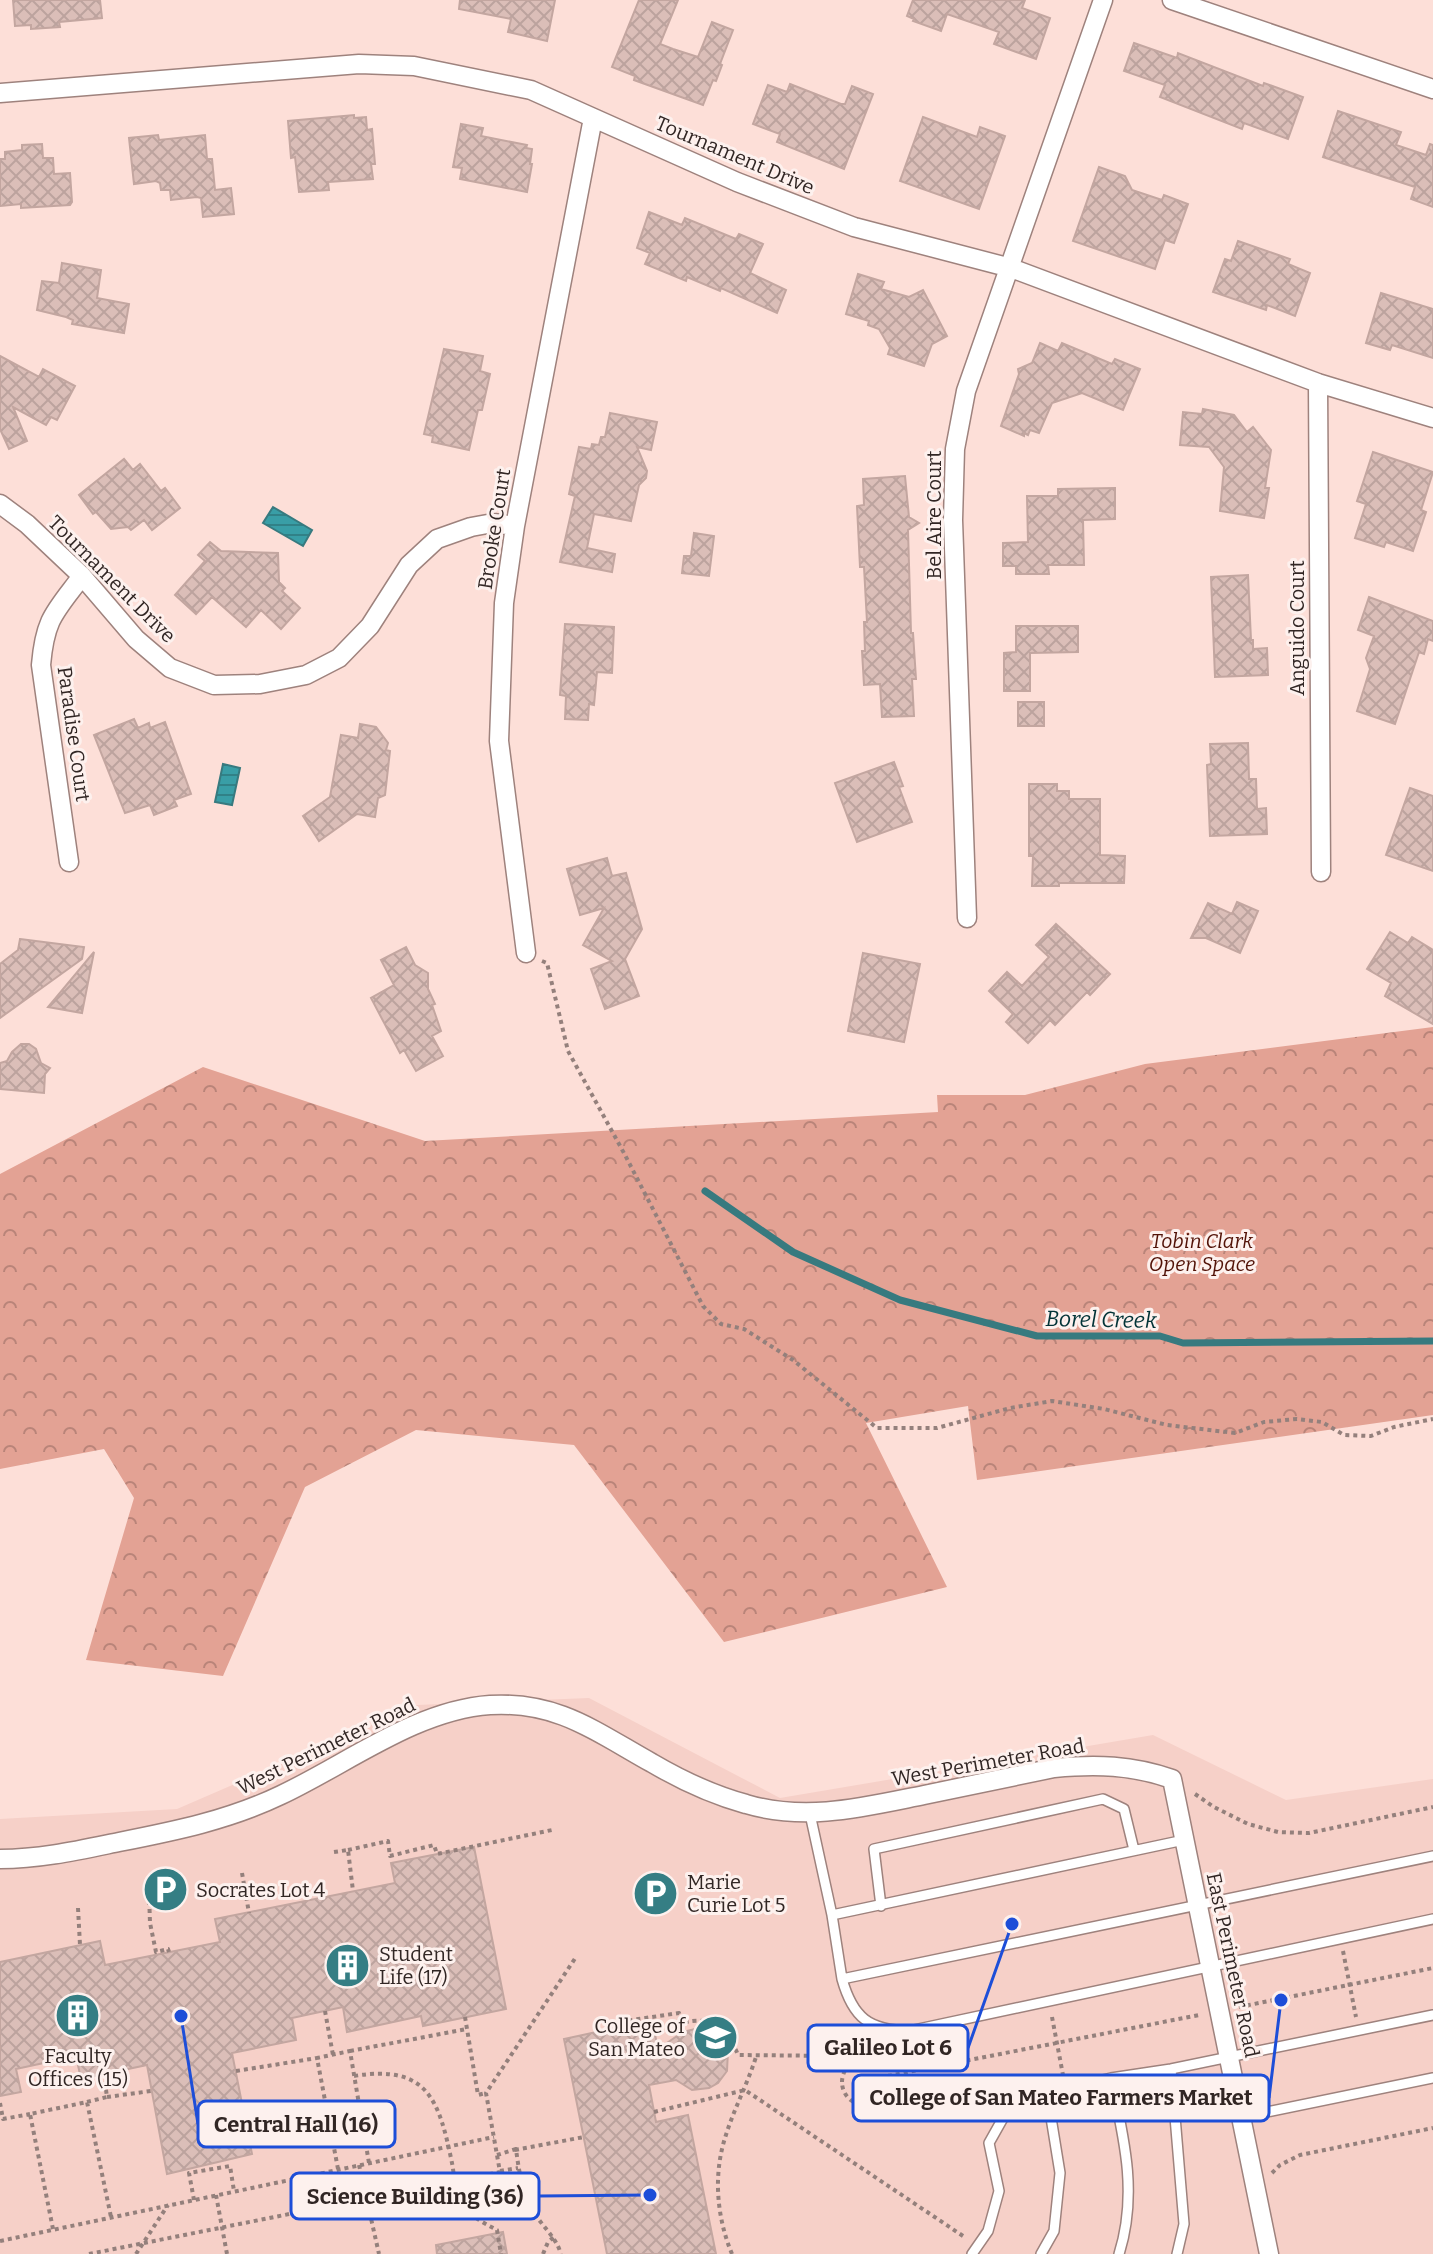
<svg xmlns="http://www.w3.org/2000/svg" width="1433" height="2254" viewBox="0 0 1433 2254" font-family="Bitter,serif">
<defs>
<pattern id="forest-crowns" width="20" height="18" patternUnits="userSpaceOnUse" patternTransform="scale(2)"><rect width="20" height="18" fill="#e3a294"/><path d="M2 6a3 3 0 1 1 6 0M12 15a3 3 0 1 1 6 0" fill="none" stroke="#b98479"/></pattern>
<pattern id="water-rules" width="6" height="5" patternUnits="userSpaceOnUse" patternTransform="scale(2)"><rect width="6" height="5" fill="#399ea6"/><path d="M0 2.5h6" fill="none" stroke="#318187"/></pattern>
<pattern id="building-cross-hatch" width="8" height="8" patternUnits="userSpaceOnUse" patternTransform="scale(2)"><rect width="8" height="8" fill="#dbbeb8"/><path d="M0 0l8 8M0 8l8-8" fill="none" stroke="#bca39e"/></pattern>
</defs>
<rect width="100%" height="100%" fill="#fddfd8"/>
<path fill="#f6d0c8" d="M589 1698 780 1798 1153 1735 1286 1800 1433 1779V2254H0V1819L177 1809 417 1705Z"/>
<path fill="url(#forest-crowns)" d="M1433 1027V1415L977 1480 968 1406 866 1423 947 1587 724 1642 574 1445 416 1430 305 1487 223 1676 86 1660 134 1498 104 1449 0 1469V1174L203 1067 425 1141 938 1112 937 1095H1025L1145 1064Z"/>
<path fill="url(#water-rules)" stroke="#377a7f" stroke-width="2" d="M273 507 312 530 303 546 263 523Z
M223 764 240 768 232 805 215 802Z"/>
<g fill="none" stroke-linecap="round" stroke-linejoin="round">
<path stroke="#377a7f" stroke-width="7" d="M705 1191 793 1252 900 1300 1037 1336H1160L1183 1343 1433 1341"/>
</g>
<path fill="url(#building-cross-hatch)" stroke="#c3a6a0" stroke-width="2" d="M13 0H100L102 18 59 22 60 27 31 29V25L15 26Z
M460 0H555L547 41 508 32 511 19 459 9Z
M639 0H678L660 44 673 49 698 57 712 22 733 30 720 64 722 65 716 81 713 80 703 105 634 80 635 76 612 67Z
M913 0H1025L1022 8 1050 18 1036 59 994 44 999 32 947 14 941 31 913 21 914 19 907 16Z
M1134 43 1177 58 1178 53 1263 86 1264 83 1303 97 1288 139 1244 123 1242 129 1160 97 1165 85 1124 71Z
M790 84 841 104H845L852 86 873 94 844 169 777 142 780 134 753 124 768 85 787 92Z
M1338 111 1401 132 1396 145 1426 155 1430 144 1433 145V207L1411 199 1415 187 1323 157Z
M354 115V118L366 117 367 130 372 129 375 164H371L373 179 328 182 329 190 299 192 295 157 291 158 288 121Z
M923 117 977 137 980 127 1005 136 979 209 900 181Z
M461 124 483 128 481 136 527 145 526 148 532 149 530 164H532L527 192 460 179 462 168 453 167Z
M158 135 159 140 205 135 207 159H212L215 190 231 188 234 214 203 217 201 198 197 197 171 200 170 190H161L160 183 156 181 134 184 129 138Z
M42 144 43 158H53L54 174 70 173 72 202 70 205 21 208V204L0 206V159H5V152L22 150V145Z
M1099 167 1125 176 1132 190 1162 200 1164 195 1188 204 1174 243 1165 240 1155 269 1073 241Z
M649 212 682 225 685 218 736 239 739 234 763 244 750 273 786 290 777 313 721 288 720 291 687 277 686 281 645 264 650 253 637 248Z
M1238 241 1290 259 1288 264 1310 273 1295 316 1267 305 1266 310 1213 292 1225 259 1231 261Z
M62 263 101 270 97 298 129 304 124 333 72 324 73 320 66 317 37 310 42 281 59 283Z
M858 274 884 282 881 289 909 297 923 290 947 336 932 344 924 366 888 354 890 348 879 329 868 325 869 321 846 314Z
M1381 293 1433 309V358L1392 345 1390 350 1366 343Z
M1040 343 1058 351 1062 343 1112 364 1115 359 1140 369 1123 410 1082 393 1052 403 1039 433 1030 430 1028 435 1024 433V436L1001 426 1019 374 1018 369 1032 363Z
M444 349 483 356 480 371 490 374 482 410H478L469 450 432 442 433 436 424 434Z
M0 356 39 377 43 369 75 386 57 420 51 417 46 425 13 407 27 441 9 449 0 429Z
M1203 409 1234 415 1247 432 1253 427 1271 450 1265 488H1269L1264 518 1220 511 1224 467 1209 447 1180 445 1183 412 1202 414Z
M610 413 657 422 651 450 637 447 647 471 646 478 639 485 631 521 594 514 587 548 615 554 612 572 560 562 575 496 569 494 579 447 591 449 592 444 599 445 601 437H605Z
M1373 452 1433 472 1421 510 1426 512 1413 551 1386 542 1384 547 1355 538 1366 504 1357 501Z
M124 459 133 470 140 464 161 491 165 488 180 508 152 530 144 520 131 530 128 527 111 529 96 512 93 514 79 495Z
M905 476 909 517 919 523 908 530 911 633H913L916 679H912L914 716 882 717 880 684 864 685 862 651H865L864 622H867L864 567H860L857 506 864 505 863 479Z
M1115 488V519L1083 520 1084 565H1048L1049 574H1016V566H1003V543L1028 542 1027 496H1058V489Z
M694 533 714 536 709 576 682 573 684 556H691Z
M210 542 221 551 278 553 279 582 285 588 282 591 300 608 281 629 261 610 246 627 212 597 196 614 175 595 205 561 198 555Z
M1248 575 1251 640H1253V649L1267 648 1268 675 1215 677 1211 577Z
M1369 597 1433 621V641L1428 639 1424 654 1419 652 1395 724 1357 711 1370 669 1366 658 1374 636 1358 630Z
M565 624 614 627 612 673 597 672 594 705 589 704 588 720 565 719 566 696 560 695Z
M1016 626H1078V652L1030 653V691H1004V653L1016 652Z
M1018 702H1044V726H1018Z
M134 719 138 728 149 723 150 728 165 722 191 794 174 800 177 806 154 815 150 805 125 813 94 735Z
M360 724 376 727 388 743 386 750 390 751 385 795 378 798 375 817 357 814 319 841 303 816 330 797 341 735 358 738Z
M1248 743 1249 779H1256L1257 809 1266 808 1267 834 1210 836 1207 765 1211 764 1210 744Z
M894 762 903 786 899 787 912 822 857 842 835 783Z
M1029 784H1057V791H1069V799H1100V855L1125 856 1124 883H1059V886H1032L1033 856H1029Z
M1410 788 1433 796V871L1386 855Z
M607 858 612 876 626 873 642 929 625 959 639 996 605 1009 591 969 612 961 583 945 604 908 580 915 567 869Z
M1237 902 1258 911 1240 953 1206 938H1191L1208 903 1232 914Z
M1056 924 1110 974 1090 995 1087 992 1055 1025 1050 1020 1028 1043 1006 1022 1013 1014 989 991 1007 972 1022 986 1049 957 1036 945Z
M1390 932 1408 943 1412 937 1433 950V1024L1385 996 1391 983 1367 969Z
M20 939 84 947 82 959 0 1018V964L18 950Z
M406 947 415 965 428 973V989L435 1004 432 1005 441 1031 432 1036 443 1056 416 1071 404 1050 400 1053 371 998 394 985 381 960Z
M94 952 82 1013 48 1007Z
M863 953 920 964 904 1042 848 1031Z
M21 1044H29L36 1049 41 1063 50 1068 45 1074 44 1093 0 1089V1063L7 1061 12 1052Z
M474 1847 506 2009 423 2026 421 2016 347 2032 343 2007 292 2018 296 2040 232 2053 252 2154 167 2174 147 2065 81 2079 76 2056 16 2069 21 2092 0 2096V1962L100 1941 105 1965 220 1942 215 1919 395 1883 391 1863Z
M652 2020 658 2049 683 2032 699 2028 715 2032 728 2050 727 2071 718 2083 709 2088 692 2090 676 2080 649 2085 656 2122 688 2115 716 2254H607L564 2039Z
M503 2232 507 2254H437L436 2245Z"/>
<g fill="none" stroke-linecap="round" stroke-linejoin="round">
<defs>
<path id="service" d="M810 1814 832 1915 1184 1840
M881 1906 874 1849 1103 1799 1124 1809 1134 1850
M832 1915 842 1979 1433 1856
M842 1979C853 2018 869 2030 909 2031L1433 1919
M1171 2069 1184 2224 1177 2254
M1111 2078C1124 2138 1138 2194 1119 2254
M1242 2117 1433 2078
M972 2254 988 2231 999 2191 989 2143 1007 2111 1027 2098 1111 2078 1171 2069 1433 2015
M1041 2254 1054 2231 1060 2173 1047 2093"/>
<path id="minor" d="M1172 0 1433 89
M0 93 359 64 414 66 531 90 737 182 854 227 1011 268 1318 383 1433 418
M1318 383 1321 872
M0 504 27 524 82 576 136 639 170 668 214 685 260 684 306 675 339 658 370 626 409 565 437 539 471 527 493 523 515 526
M69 862 41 665C45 618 55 612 82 576
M967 918 953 520 955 449 966 391 1103 0
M526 953 499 741 504 603 515 526 593 118
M0 1859C41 1859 80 1850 119 1842 175 1831 229 1820 281 1795 347 1764 416 1710 490 1705 558 1701 596 1732 652 1763 681 1780 713 1795 746 1804 806 1822 864 1807 924 1795 968 1786 1011 1777 1054 1768 1096 1764 1132 1765 1172 1779L1269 2254"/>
</defs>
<use href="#service" stroke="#9e827d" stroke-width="12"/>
<use href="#minor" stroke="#9e827d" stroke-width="21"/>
<path stroke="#94807c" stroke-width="4" stroke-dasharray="4 4" stroke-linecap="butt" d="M542 961 547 963 568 1051 625 1155 703 1306 721 1324 744 1329 793 1360 877 1428H937L1010 1408 1052 1401 1104 1409 1167 1425 1235 1433 1264 1422 1297 1419 1322 1422 1344 1435 1371 1436 1394 1427 1433 1419
M1195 1794 1214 1807 1248 1824 1278 1832 1309 1833 1433 1807
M348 1850 388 1841 390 1856 434 1845 437 1854 552 1830
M334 1852 348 1850 353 1891
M242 1873 249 1913
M149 1893 150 1923 156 1952 168 1949 169 1952
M78 1908 80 1945
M1343 1951 1356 2017
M1239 2007 1433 1968
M325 2011 333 2055
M465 2017 478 2095 486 2093
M1052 2017 1063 2075
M620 2027 618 2022 679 2013 682 2023C713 2015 727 2028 738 2055L840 2056 851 2063
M350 2051 467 2029
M842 2082a23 23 0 1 1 46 0a23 23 0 1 1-46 0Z
M874 2061 882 2040
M236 2071 317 2058
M354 2076C428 2064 439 2100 452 2163 454 2174 455 2188 460 2199 467 2215 482 2222 497 2230L501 2254
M888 2076 1199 2015
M107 2097 151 2091
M87 2102 107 2097 104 2075
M0 2103 3 2119 30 2114
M654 2112 745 2090 966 2238
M515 2150 584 2137
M497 2155 516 2149C519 2172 523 2198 537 2217 546 2230 556 2238 561 2254
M359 2165 379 2254
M338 2169 317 2058 350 2051 369 2163
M500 2171 518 2168
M1272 2173 1280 2165 1300 2155 1433 2128
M216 2195 227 2254
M194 2200 189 2173 230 2166 234 2191
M53 2229 30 2114 87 2102 111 2217
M0 2241 494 2137
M89 2254 500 2172 486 2093 576 1957
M136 2254 168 2205
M543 2254 548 2242 554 2237
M732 2254C717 2218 713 2176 725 2138 733 2111 747 2085 756 2057"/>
<use href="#service" stroke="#fff" stroke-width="9"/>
<use href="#minor" stroke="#fff" stroke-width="18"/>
</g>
<defs>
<symbol id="parking-disc" viewBox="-11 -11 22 22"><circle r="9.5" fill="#357e84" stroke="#fdf1ee"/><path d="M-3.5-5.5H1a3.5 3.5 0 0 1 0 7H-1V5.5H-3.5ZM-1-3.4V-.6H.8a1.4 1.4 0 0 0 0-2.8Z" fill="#fff"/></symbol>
<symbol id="building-disc" viewBox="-11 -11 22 22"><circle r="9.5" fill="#357e84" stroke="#fdf1ee"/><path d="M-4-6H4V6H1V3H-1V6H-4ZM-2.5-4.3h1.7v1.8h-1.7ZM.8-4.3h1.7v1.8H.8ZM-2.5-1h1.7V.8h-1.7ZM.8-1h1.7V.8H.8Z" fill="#fff"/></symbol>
<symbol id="university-disc" viewBox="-11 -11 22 22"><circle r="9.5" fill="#357e84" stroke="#fdf1ee"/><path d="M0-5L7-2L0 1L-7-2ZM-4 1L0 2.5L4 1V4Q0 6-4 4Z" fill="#fff"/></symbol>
</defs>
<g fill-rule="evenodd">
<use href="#parking-disc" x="140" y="1864" width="51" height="51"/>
<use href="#parking-disc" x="630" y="1868" width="51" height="51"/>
<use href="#building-disc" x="322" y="1940" width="51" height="51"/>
<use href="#building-disc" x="52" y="1990" width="51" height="51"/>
<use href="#university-disc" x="690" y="2012" width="51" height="51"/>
</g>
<g text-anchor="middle" stroke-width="6" stroke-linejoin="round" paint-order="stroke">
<g font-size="20" fill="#312624" stroke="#fdf1ee">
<text transform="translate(735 155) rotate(23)" y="7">Tournament Drive</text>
<text transform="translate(934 515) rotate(-90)" y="7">Bel Aire Court</text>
<text transform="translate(494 529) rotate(-81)" y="7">Brooke Court</text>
<text transform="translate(112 579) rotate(45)" y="7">Tournament Drive</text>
<text transform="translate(1297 628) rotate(-90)" y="7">Anguido Court</text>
<text transform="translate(74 734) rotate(82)" y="7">Paradise Court</text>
<text transform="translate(326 1746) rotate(-26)" y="7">West Perimeter Road</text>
<text transform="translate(988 1762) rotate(-10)" y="7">West Perimeter Road</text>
<text transform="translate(1233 1965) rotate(78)" y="7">East Perimeter Road</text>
</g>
<g font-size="20" font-style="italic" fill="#521207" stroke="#fdf1ee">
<text x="1202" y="1248">Tobin Clark<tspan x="1202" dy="23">Open Space</tspan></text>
</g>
<g font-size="20" fill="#312624" stroke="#fdf1ee" text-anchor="start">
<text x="687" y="1889">Marie<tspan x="687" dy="23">Curie Lot 5</tspan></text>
<text x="196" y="1897">Socrates Lot 4</text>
<text x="379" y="1961">Student<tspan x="379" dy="23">Life (17)</tspan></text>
<text x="685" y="2033" text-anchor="end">College of<tspan x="685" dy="23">San Mateo</tspan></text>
<text x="78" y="2063" text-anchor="middle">Faculty<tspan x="78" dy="23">Offices (15)</tspan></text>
</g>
<g font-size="22" font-style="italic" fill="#023337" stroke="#fdf1ee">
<text transform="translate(1101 1319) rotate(1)" y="8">Borel Creek</text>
</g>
</g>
<path fill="none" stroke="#1d4ed8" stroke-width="3" d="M1012 1924L968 2048M1281 2000L1269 2098M181 2016L198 2124M650 2195L539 2196"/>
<g fill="#1d4ed8" stroke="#fdf1ee" stroke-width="3">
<circle cx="1012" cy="1924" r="8"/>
<circle cx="1281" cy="2000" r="8"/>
<circle cx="181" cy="2016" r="8"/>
<circle cx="650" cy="2195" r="8"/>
</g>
<g fill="#fdf1ee" stroke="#1d4ed8" stroke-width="3">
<rect x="808" y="2025" width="160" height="46" rx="8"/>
<rect x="853" y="2075" width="416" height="46" rx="8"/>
<rect x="198" y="2101" width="197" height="46" rx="8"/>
<rect x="291" y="2173" width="248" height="46" rx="8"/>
</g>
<g font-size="22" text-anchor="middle" font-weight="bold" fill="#312624">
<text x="888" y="2055">Galileo Lot 6</text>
<text x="1061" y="2105">College of San Mateo Farmers Market</text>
<text x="296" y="2132">Central Hall (16)</text>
<text x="415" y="2204">Science Building (36)</text>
</g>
</svg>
